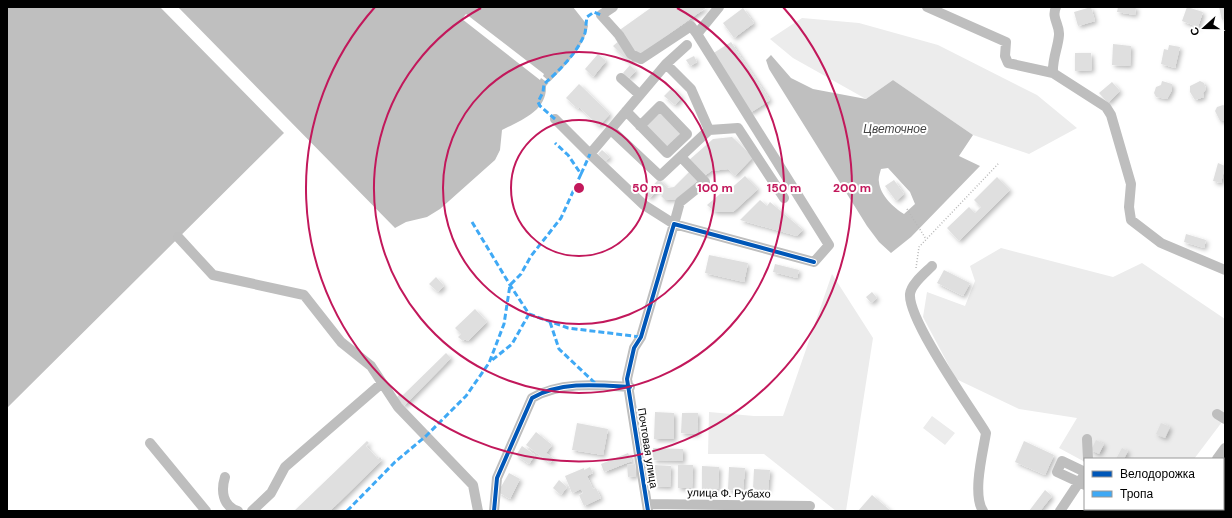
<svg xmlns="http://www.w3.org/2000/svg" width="1232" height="518" viewBox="0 0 1232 518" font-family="'DM Sans',sans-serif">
<defs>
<filter id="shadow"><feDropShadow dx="2.5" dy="2.5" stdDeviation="2" flood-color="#0004"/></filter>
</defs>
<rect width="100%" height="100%" fill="#fff"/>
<path fill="#ececec" d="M802 18 859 23 938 45 1037 95 1077 128 1029 154 973 135 893 80 866 99 793 58 770 39Z
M1001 248 1113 277 1142 263 1225 319V418L1194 459H1085V462L1059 448 1077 418 1019 409 956 379 923 317 927 292 965 306 975 281 970 266Z
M832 274 873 338 846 511H836L764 454H708L709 412 754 416H783Z
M932 416 955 433 945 445 923 428Z"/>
<path fill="#bfbfbf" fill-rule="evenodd" d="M7 7H160L284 133 7 408Z
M178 7H573L588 26C583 50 562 68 546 86 547 111 521 120 502 130L500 150 495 160 440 209 427 217 406 222 395 228Z
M771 55 791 78 813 89 866 99 893 80 973 135 959 156 980 166 911 237 891 253 879 242 867 226 769 69 766 60ZM888 168 910 192 915 204 904 214C894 208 880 195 879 182 878 178 880 173 881 169Z"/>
<path fill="#fff" d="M466 14 544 74 543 76 550 82 548 83 541 78 540 80 462 19Z"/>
<path fill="#dfdfdf" filter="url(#shadow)" d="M652 7H707L629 62 613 46 620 40 614 34Z
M1091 7 1095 21 1078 26 1074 12Z
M1118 7H1136L1135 15 1117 12Z
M1187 7 1203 12 1198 27 1182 21Z
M1219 7H1225V19L1222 20Z
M743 8 754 23 734 38 723 23Z
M731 42 770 100 750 113 712 54Z
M1113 44 1131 46 1130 66 1112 65Z
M1169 45 1180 47 1175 68 1161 64 1164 49 1168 50Z
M1075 53H1091L1092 70 1075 71Z
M598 54 606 61 593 77 585 69Z
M694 56 697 62 690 66 686 60Z
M630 65 636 71 629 78 623 73Z
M1162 81 1172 84V90L1167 99 1156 97 1154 93 1156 87 1161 85Z
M1200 81 1204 83 1206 89 1203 93 1204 97 1195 100 1190 92V86Z
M1112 82 1120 91 1108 103 1099 93Z
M579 84 610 114 599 126 579 107 578 109 566 98Z
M672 88 682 97 675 105 664 96Z
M1223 105 1225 106V121H1220L1215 111 1217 107Z
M660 113 680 134 666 147 646 126Z
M732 137 753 157 735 176 728 169 711 171 703 177 688 161 713 139Z
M602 150 610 157 605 161 598 154Z
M1218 163 1225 166 1221 183 1213 181Z
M690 171 699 179 679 199 665 200 661 196 663 194 658 189 650 198 645 194 659 179 668 188 674 187Z
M745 176 758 189 733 212H715L707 205 720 194 727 192Z
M997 177 1010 190 959 241 947 228 969 207 975 213 981 207 974 200Z
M894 180 904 194 896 201 885 186Z
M760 200 767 206 770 202 803 230 797 236 740 220Z
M1186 234 1206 240 1204 248 1184 242Z
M709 255 748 263 744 282 705 273Z
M775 264 799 270 797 278 773 272Z
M944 270 970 283 963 296 937 283Z
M436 277 444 286 438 292 429 284Z
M872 292 877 298 871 303 866 297Z
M475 309 487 322 468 341 465 339 463 341 458 337 461 334 455 328Z
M446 353 451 358 404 406 396 398 400 394 402 396Z
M655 412 674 413V439H654Z
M682 413H698L697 434 681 433Z
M577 423 608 429 603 455 572 450Z
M1161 423 1170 427 1165 438 1156 434Z
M536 432 552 445 546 453 554 459 550 463 526 445Z
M1096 440 1104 444 1099 454 1091 450Z
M367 441 369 443 366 446 378 459 380 457 382 460 330 511H294Z
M1024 441 1054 455 1045 475 1015 462Z
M522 446 535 455 529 464 516 455Z
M653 448 683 449V461L653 460Z
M1122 448 1128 451 1124 459H1116Z
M628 453 632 461 604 472 601 464Z
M635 464 636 476 628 477 627 465Z
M655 465 671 466 670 487 654 486Z
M678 465H693L692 488H678Z
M702 466 719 467 718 489H702Z
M590 467 593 473 587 476 593 489 596 488 601 498 584 506 579 495 583 493 581 489 572 493 565 476 584 468V470Z
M729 467 745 468 743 491 728 490Z
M754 469 770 470 768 490 753 489Z
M509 473 520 479 510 499 498 492Z
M559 480 567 487 561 495 553 488Z
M1045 490 1052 496 1040 511H1029Z
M872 495 891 511H858Z"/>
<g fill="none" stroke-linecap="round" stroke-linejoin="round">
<path stroke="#b9b9b9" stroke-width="1.5" stroke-dasharray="1 2" stroke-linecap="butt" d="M907 209 926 239
M916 268 919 247 999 163"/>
<path stroke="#bebebe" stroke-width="10" d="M613 7 601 15 619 35 631 54 641 59 691 26 697 34
M927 7 1006 42 1005 56 1008 63 1053 73
M1056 7C1051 18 1060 25 1059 35 1058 48 1052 59 1053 73L1106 107 1111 115 1131 184 1129 207 1131 220 1161 243 1225 270
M666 64 691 89 709 130 738 128 784 198
M621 78 640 95
M626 111 667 153 687 134 660 106 640 126
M555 119 590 154
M611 130 660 176 709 130
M681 157 705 182 680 202 674 224 644 205 590 154 666 64 687 45
M178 237 213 275 304 295 341 342 371 366 398 407 473 485 478 511
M932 266C925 273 911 284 910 294 908 320 970 407 986 433 983 452 972 494 983 511
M1217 414 1225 419
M1087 439 1088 459
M150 443 206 511
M1217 459 1225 448
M1085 472 1062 461 1057 472 1085 485
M225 477C221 490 222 506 238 511
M648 504 810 506
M1133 509 1136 510 1137 509
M252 511 271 493 285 467 382 383
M494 511 497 478 532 398C561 381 598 385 630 387
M648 511 627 379 634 348 641 337 674 224 814 262 829 245 697 34 719 7
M1060 511 1082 478
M1178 511 1180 509"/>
<path stroke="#3fa9f5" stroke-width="3" stroke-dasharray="6 3" stroke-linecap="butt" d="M555 119 540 106 538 102 543 92 544 84C559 71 578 52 585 33 586 28 586 22 587 17L594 12 601 15
M581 174 590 154
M472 222 510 285 529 314 512 344 491 361
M529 314 568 328 641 337
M550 322 559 349 597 385
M347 511 395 462 426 436 466 396 489 363 504 324 510 285 521 274 531 256 561 218 581 174 568 155 555 143"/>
<defs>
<path id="cycleway" d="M494 511 497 478 532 398C561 381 598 385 630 387
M648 511 627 379 634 348 641 337 674 224 814 262"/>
</defs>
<use href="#cycleway" stroke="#fff" stroke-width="6"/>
<use href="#cycleway" stroke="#0057b8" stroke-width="4"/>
</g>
<g fill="none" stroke="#c2185b" stroke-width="2">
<circle cx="579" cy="188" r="68"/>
<circle cx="579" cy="188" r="136"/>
<path d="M677 8A205 205 0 1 1 481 8"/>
<path d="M783 7A273 273 0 1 1 375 7"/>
</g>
<g text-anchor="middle" stroke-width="4" stroke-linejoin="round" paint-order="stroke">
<g font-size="11" fill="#000" stroke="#fff">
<text transform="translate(648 448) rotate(81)" y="4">Почтовая улица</text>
<text transform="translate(729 493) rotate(1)" y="4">улица Ф. Рубахо</text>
</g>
<g font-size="12" font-style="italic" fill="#444" stroke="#fff">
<text x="895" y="133">Цветочное</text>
</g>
</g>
<circle cx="579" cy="188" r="6" fill="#c2185b" stroke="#fff" stroke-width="2"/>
<g font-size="12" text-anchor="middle" font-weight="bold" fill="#c2185b" stroke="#fff" stroke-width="4" stroke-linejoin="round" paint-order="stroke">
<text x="647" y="192">50 m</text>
<text x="715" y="192">100 m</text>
<text x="784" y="192">150 m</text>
<text x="852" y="192">200 m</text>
</g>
<rect width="1232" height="518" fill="none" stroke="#000000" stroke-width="16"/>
<rect x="1084" y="458" width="140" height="52" fill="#ffffff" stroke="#999999"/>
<rect x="1092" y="471" width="20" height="6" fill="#0057b8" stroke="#999999"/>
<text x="1120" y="478" font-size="12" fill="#000000">Велодорожка</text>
<rect x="1092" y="491" width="20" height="6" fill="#3fa9f5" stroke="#999999"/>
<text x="1120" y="498" font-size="12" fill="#000000">Тропа</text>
<g transform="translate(1204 28) rotate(249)" stroke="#ffffff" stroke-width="3" paint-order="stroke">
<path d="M0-3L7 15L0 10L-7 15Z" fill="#000000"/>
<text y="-6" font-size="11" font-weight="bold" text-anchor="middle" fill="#000000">С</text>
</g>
</svg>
